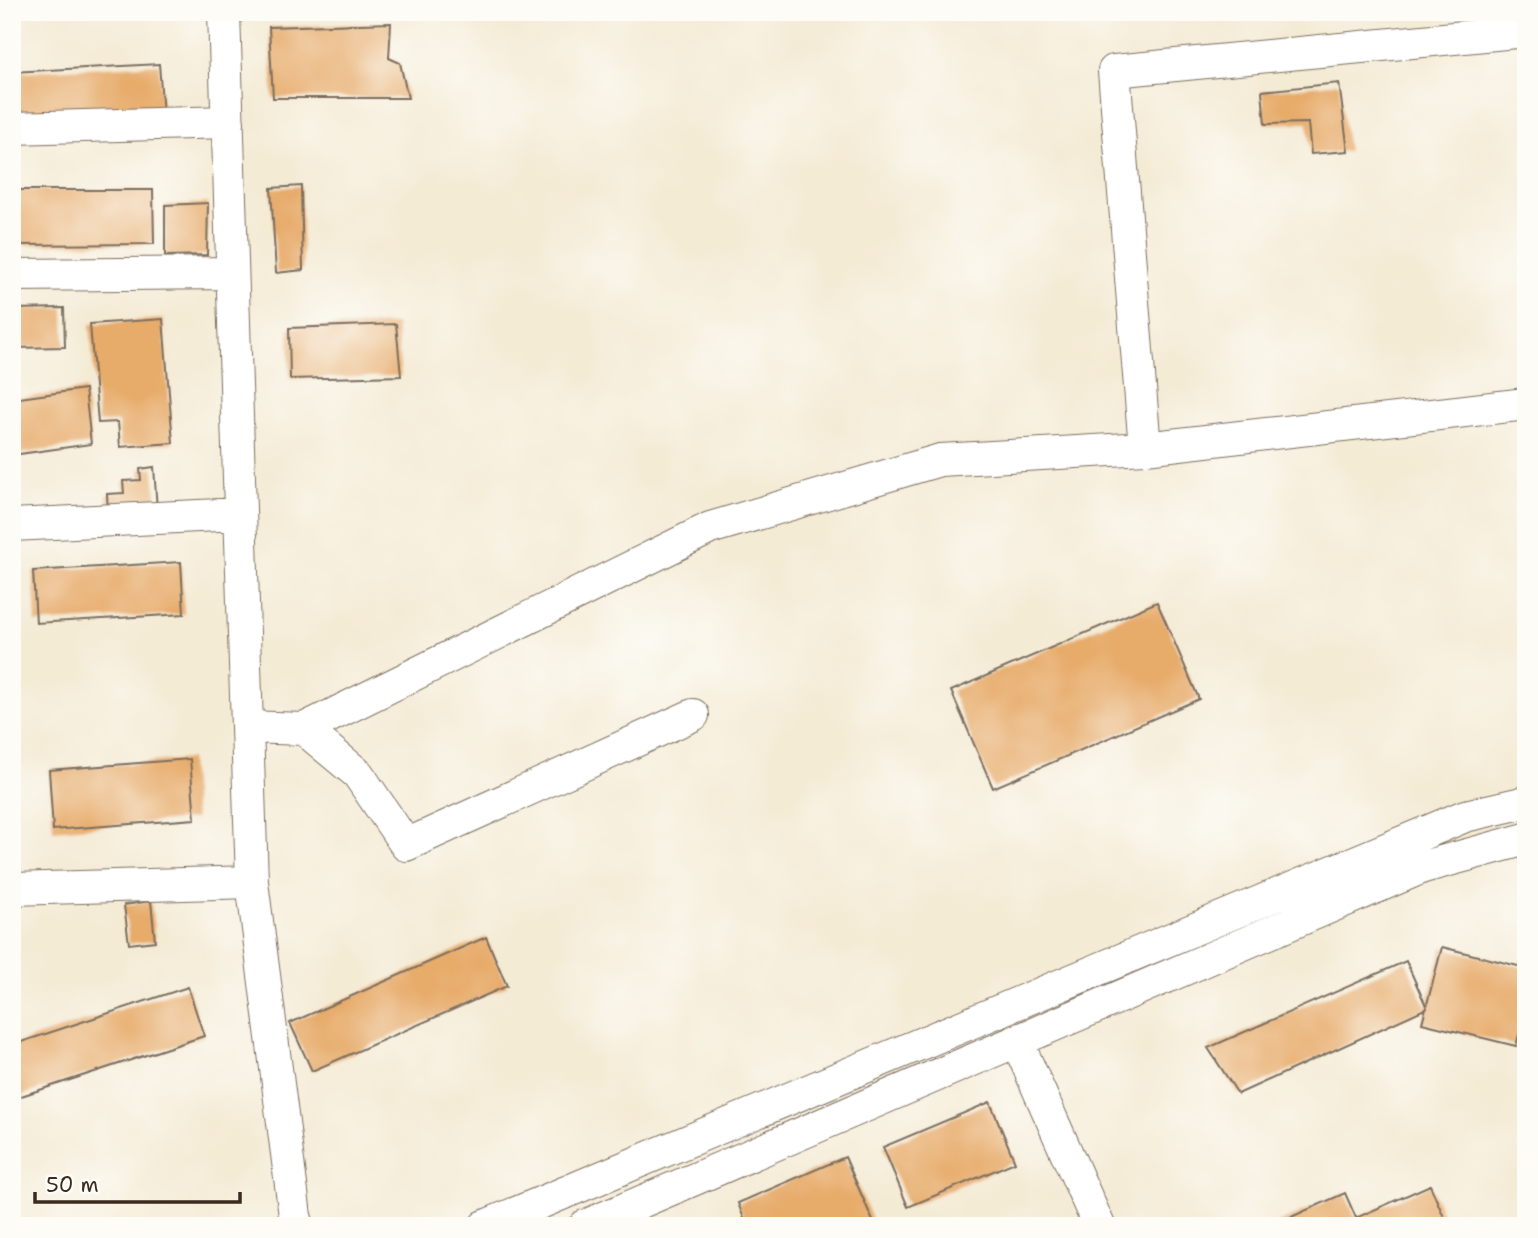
<svg xmlns="http://www.w3.org/2000/svg" width="1538" height="1238" viewBox="0 0 1538 1238" font-family="'Shantell Sans',sans-serif">
<rect width="100%" height="100%" fill="#fdfcf7"/>
<filter id="ink" filterUnits="userSpaceOnUse"><feTurbulence type="fractalNoise" baseFrequency=".0143" numOctaves="2"/><feDisplacementMap in="SourceGraphic" scale="14" xChannelSelector="R" yChannelSelector="G"/><feConvolveMatrix kernelMatrix="1 2 1 2 8 2 1 2 1" color-interpolation-filters="sRGB"/></filter>
<filter id="wash" filterUnits="userSpaceOnUse"><feTurbulence type="fractalNoise" baseFrequency=".00686" numOctaves="4" result="noise"/><feDisplacementMap in="SourceGraphic" scale="28" xChannelSelector="R" yChannelSelector="G"/><feGaussianBlur stdDeviation="1.57" result="paint"/><feColorMatrix in="noise" values="0 0 0 0 0 0 0 0 0 0 0 0 0 0 0 0 0 1.4 0 .05"/><feComposite in="paint" operator="in"/></filter>
<g filter="url(#wash)">
<rect width="100%" height="100%" fill="#f4ebd5"/>
<g id="blocks">
<path fill="#e7ab6a" d="M391 23 389 58 400 63 408 98H273L269 27Z
M159 64 163 114 16 121 12 72Z
M1339 83 1348 151 1311 154 1308 123 1265 124 1262 91Z
M301 186 303 270 276 273 271 188Z
M12 190H153L154 244 12 245Z
M208 203 207 255 165 256V205Z
M64 308 65 347 12 348V309Z
M163 319 173 443 120 447 118 422 98 423 90 324Z
M396 324 401 376 290 379 289 328Z
M85 389 91 444 12 455V399Z
M154 467 157 510 108 513 107 494 124 493 123 481 141 480 140 469Z
M181 562 184 614 36 623 33 571Z
M1157 602 1199 699 993 788 951 691Z
M190 759 195 819 53 830 49 770Z
M151 901 155 941 129 944 124 905Z
M486 937 507 986 312 1071 290 1023Z
M1442 947 1526 968V1009L1516 1046 1422 1023Z
M1406 961 1427 1008 1238 1094 1208 1048Z
M188 987 204 1036 12 1099V1045Z
M990 1102 1015 1162 908 1207 883 1147Z
M845 1157 873 1221 863 1226H747L738 1203Z
M1430 1185 1448 1226H1271L1345 1193 1356 1218Z"/>
</g>
</g>
<g filter="url(#ink)">
<use href="#blocks" fill-opacity="0" stroke="#7c6e5e" stroke-width="2"/>
<g fill="none" stroke-linecap="round" stroke-linejoin="round">
<defs>
<path id="minor" d="M224 12 252 882 295 1216 298 1226
M1526 31 1114 71 1145 448 1526 404
M12 128 228 122
M12 275 232 273
M12 525 240 514
M247 727 304 729 710 528 940 460 1145 448
M304 729 358 774 406 845 693 715
M12 889 252 882
M1017 1041 1099 1226
M485 1226 1465 816 1526 802
M585 1226 1423 867 1526 839"/>
</defs>
<use href="#minor" stroke="#7c6e5e" stroke-width="34"/>
<use href="#minor" stroke="#fff" stroke-width="32"/>
</g>
</g>
<rect width="1538" height="1238" fill="none" stroke="#fdfcf7" stroke-width="42"/>
<path d="M35 1192v10h205v-10" fill="none" stroke="#3b2a1e" stroke-width="3.5"/>
<text x="46" y="1192" font-size="21" fill="#3b2a1e" stroke="#fdfcf7" stroke-width="5" paint-order="stroke">50 m</text>
</svg>
